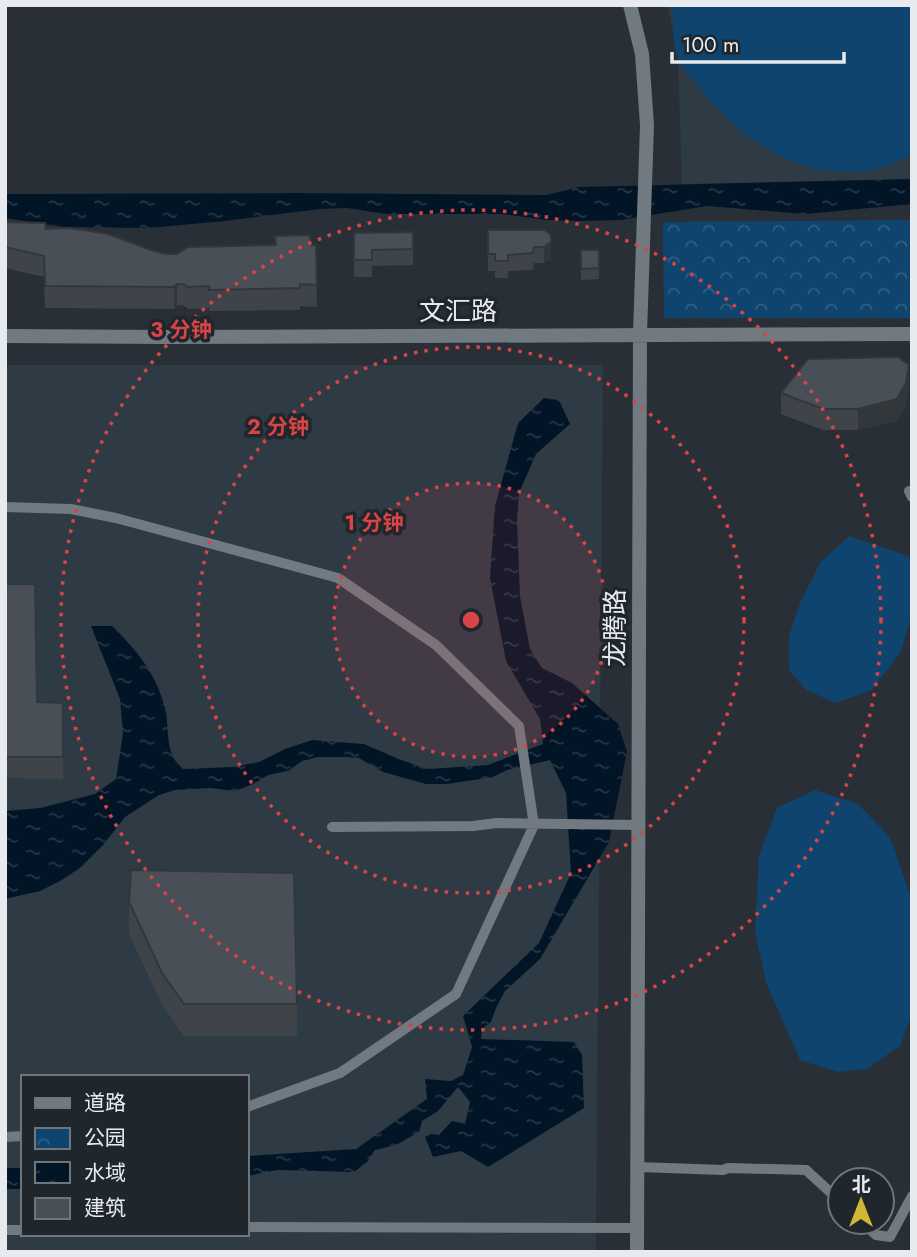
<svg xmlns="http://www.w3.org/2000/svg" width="917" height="1257" viewBox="0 0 917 1257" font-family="Jost,'Noto Sans SC',sans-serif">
<defs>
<pattern id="park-crowns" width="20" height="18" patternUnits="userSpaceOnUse" patternTransform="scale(1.75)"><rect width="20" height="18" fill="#0e446d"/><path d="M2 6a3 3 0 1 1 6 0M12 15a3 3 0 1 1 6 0" fill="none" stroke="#315f82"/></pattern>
<pattern id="water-ripples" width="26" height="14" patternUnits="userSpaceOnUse" patternTransform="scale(1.75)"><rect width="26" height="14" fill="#021527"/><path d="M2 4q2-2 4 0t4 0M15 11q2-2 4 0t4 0" fill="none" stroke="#273747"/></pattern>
</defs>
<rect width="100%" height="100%" fill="#292f36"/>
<path fill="#2e3a44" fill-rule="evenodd" d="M668 5H912V179L682 184 678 61Z
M5 365H603L596 1252H5ZM23 1077H247V1234H23Z"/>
<path fill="#0e446d" d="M673 5H912V155C897 162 882 170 866 171 802 179 743 142 704 93 697 84 682 69 678 59 672 42 673 23 673 5Z
M849 536 908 556 912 564V612L901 652 872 690 836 703 806 690 789 670V636L800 603 820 563Z
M815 790 858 804 890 837 912 901V1012L901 1045 867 1069 838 1072 800 1060 766 982 755 933 759 855 777 808Z"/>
<path fill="url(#park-crowns)" d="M912 220V318H664L663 222Z"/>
<path fill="url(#water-ripples)" d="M912 179V204L805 214 707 206 621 220 581 221 546 220 503 214H386L347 208 320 209 225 221 149 228 63 227 5 218V194L298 193 547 195 579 187Z
M544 398 559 400 570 424 536 454 519 493 517 520 520 596 530 649 542 668 572 683 618 724 627 752 609 842 540 959 505 991 496 1008 491 1022 482 1029 481 1039 574 1042 582 1055 584 1108 488 1167 461 1151 433 1157 425 1137 431 1134 439 1135 452 1121 465 1124 470 1102 458 1087 438 1111 422 1121 419 1132 396 1145 375 1150 367 1162 354 1172 277 1170 247 1176V1156L356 1149 427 1099 425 1079 451 1081 463 1075 472 1047 463 1016 539 943 571 873 566 793 550 760 507 770 493 777 447 784H426L383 772 359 758 345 757H318L302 761 288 771 268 775 253 784 235 791 211 788 175 790 159 795 125 817 103 845 80 868 60 881 40 891 5 899V811L40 808 95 794 116 779 123 733 120 699 91 626H112C136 649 157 675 165 708 169 724 166 742 173 757 175 761 180 766 183 769L233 767 259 762 285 749 312 740 364 744 401 760 428 769 488 765 543 744 540 719 506 661 490 578 495 506 518 423Z
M5 1168H23V1189H5Z"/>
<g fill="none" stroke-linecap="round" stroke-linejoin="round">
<path stroke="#717981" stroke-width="10" d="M909 491 912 497
M5 507 71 509 116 518 338 578 436 645 519 726 534 825 456 994 340 1073 247 1107
M332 827 473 826 497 823 639 825
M5 1137 23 1136
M638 1167 723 1170 728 1168 806 1170 840 1201
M862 1222 876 1235 890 1237 912 1196
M247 1227 638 1228
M5 1230H23"/>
<path stroke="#717981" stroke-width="14" d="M630 5 642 54 647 125 640 334 637 1252
M5 336 167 337 912 334"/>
</g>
<path fill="#3e444a" d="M5 222 166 254 316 245 317 307 300 306V310L209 311V308L188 309 183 305 177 306 174 309 45 308 44 277 5 268Z
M488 230H545L551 259 544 263H534L533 270 508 271V278H495V271H488Z
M413 232V265L372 266V277H354V233Z
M581 250H599V279L581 280Z
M909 387 906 405 897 421 858 430H823L781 414V393Z
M5 584 37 702 63 703V779L5 778Z
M129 902 297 1004V1036H184L162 1005 129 934Z"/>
<path fill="#32373c" d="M551 242V259L544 263V247Z
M177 284V306L174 309V287Z
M909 365V387L906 405 897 421 858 430V409Z"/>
<path fill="#484f56" stroke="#32373c" stroke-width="2" d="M5 222 45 223 46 229 69 228 90 231 108 234 154 251 166 254H177L188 247 276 245 275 236 310 235 311 245H316L317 285 300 284V288L209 290V286L188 287 183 284H177L174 287 45 286 44 256 5 247Z
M488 230H545L551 235V242L544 247H534L533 253 508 255V261H495V254H488Z
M413 232V249L372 250V260H354V233Z
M581 250H599V268L581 269Z
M898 357 909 365 906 383 897 399 858 409H823L781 393 808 359Z
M5 584H35L37 702 63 703V757H5Z
M131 870 294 873 297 1004H184L162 973 129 902Z"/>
<circle cx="471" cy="620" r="137" fill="#d94546" fill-opacity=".12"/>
<g fill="none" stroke="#d94546" stroke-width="3.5" stroke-dasharray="3.5 7">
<circle cx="471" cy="620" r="137"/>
<circle cx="471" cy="620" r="273"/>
<circle cx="471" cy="620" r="410"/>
</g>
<g text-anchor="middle" stroke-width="7" stroke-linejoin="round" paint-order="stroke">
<g font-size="26" fill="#e7ebef" stroke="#1f262c">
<text x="458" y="320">文汇路</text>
<text transform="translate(615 628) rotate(-90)" y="9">龙腾路</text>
</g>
</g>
<circle cx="471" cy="620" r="10" fill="#d94546" stroke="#1f262c" stroke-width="3.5"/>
<g font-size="21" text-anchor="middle" font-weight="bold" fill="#d94546" stroke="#1f262c" stroke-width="7" stroke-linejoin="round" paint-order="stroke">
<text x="181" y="337">3 分钟</text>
<text x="278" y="434">2 分钟</text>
<text x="374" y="530">1 分钟</text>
</g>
<rect width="917" height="1257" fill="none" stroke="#e7ebef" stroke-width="14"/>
<rect x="21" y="1075" width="228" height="161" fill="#1f262c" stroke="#6f757a" stroke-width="2"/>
<rect x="35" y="1098" width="35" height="10" fill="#717981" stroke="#6f757a" stroke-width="2"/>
<text x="84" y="1110" font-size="21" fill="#e7ebef">道路</text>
<rect x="35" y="1128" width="35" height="21" fill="url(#park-crowns)" stroke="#6f757a" stroke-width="2"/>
<text x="84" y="1145" font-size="21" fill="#e7ebef">公园</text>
<rect x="35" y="1162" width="35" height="21" fill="url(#water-ripples)" stroke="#6f757a" stroke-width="2"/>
<text x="84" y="1180" font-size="21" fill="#e7ebef">水域</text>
<rect x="35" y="1198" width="35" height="21" fill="#484f56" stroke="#6f757a" stroke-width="2"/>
<text x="84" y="1215" font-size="21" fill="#e7ebef">建筑</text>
<g transform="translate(861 1201)"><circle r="33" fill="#1f262c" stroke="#6f757a" stroke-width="2"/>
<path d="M0-5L12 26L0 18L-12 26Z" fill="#d2b735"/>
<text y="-10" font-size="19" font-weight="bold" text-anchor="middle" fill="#e7ebef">北</text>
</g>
<path d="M672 52v10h172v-10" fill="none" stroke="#e7ebef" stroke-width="3.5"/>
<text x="682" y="52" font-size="21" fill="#e7ebef" stroke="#1f262c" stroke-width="5" paint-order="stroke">100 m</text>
</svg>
